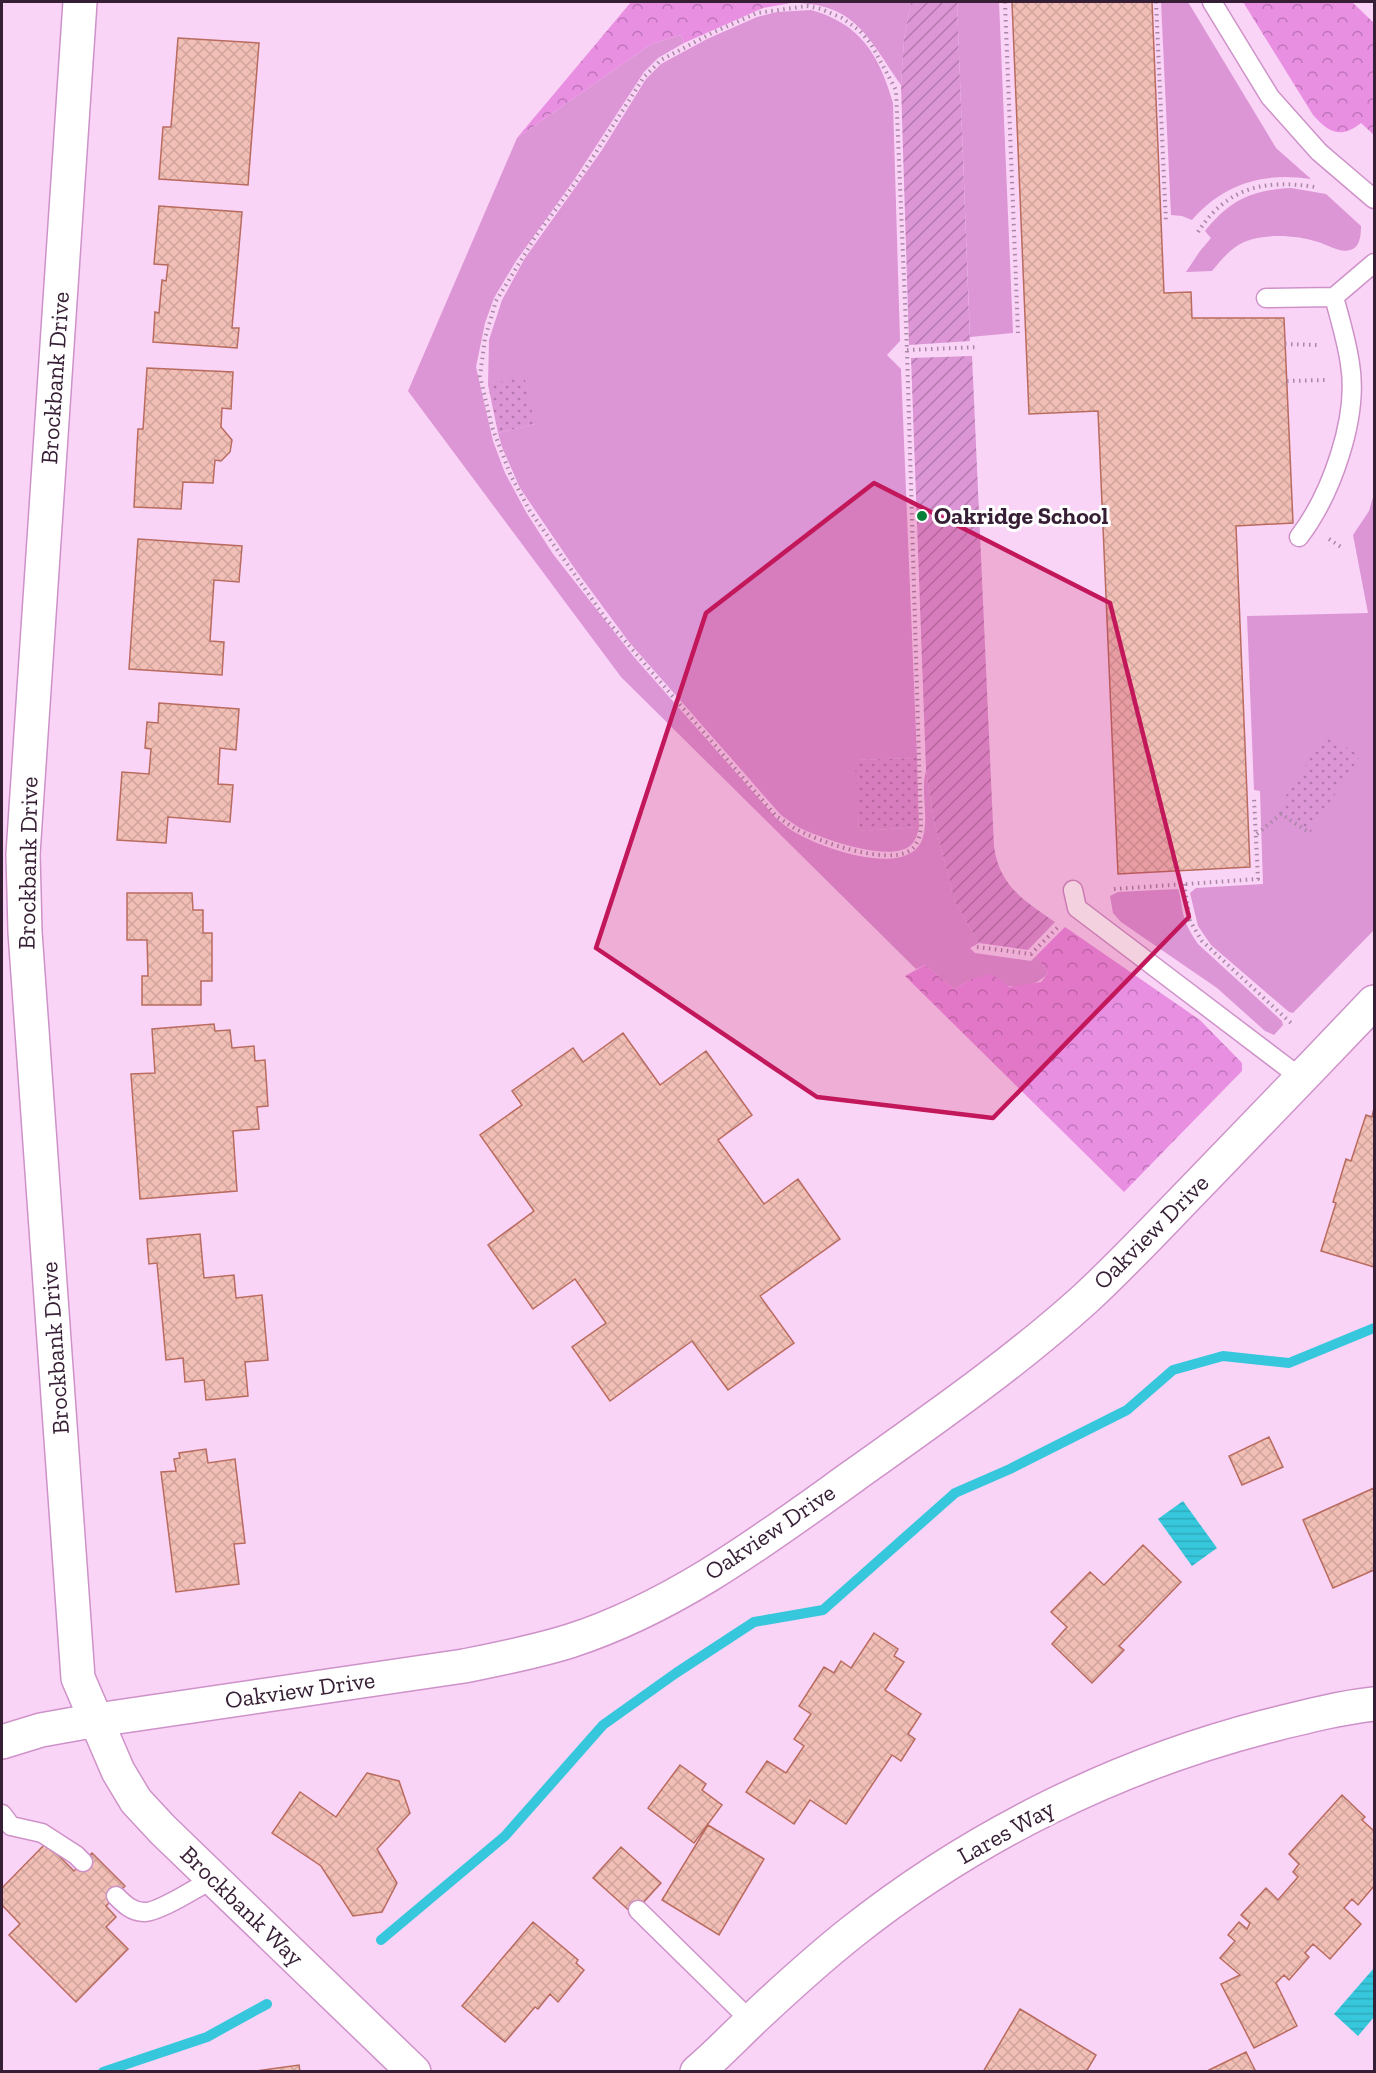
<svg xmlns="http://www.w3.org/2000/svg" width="1376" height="2073" viewBox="0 0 1376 2073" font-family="'Zilla Slab',serif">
<defs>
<pattern id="forest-crowns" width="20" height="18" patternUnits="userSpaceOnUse" patternTransform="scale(1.5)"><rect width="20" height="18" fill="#e98fe2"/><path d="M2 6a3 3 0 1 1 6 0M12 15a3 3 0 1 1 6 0" fill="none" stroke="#be74b8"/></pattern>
<pattern id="park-dots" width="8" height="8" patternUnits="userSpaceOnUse" patternTransform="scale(1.5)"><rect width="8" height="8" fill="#dc95d5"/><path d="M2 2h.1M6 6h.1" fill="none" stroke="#b379ae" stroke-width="1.8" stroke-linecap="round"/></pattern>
<pattern id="garden-furrows" width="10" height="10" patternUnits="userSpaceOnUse" patternTransform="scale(1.5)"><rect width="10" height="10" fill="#dc95d5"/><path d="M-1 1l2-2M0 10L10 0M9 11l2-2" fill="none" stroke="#b379ae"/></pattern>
<pattern id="water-rules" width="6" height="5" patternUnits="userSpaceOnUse" patternTransform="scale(1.5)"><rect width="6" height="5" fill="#36c7dc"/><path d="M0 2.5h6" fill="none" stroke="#30aabd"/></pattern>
<pattern id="building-cross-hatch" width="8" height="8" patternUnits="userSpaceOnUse" patternTransform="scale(1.5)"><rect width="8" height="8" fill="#f2bfb6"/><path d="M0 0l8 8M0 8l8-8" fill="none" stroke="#d0a49d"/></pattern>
</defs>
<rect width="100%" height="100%" fill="#fad4f6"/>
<path fill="#dc95d5" d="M791 2H911L904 39 901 85C869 39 855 2 791 3Z
M957 2H999L1013 333 970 337Z
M1161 2H1188L1276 148 1311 179C1264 172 1224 183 1192 220L1182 216 1171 215Z
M811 10C861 24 879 55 893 103L900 341 887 355 901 369 917 758 856 760 859 831 919 827C918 832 916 840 912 844 893 865 821 838 800 828 793 824 787 819 781 815L629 642 575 569 520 488 502 447 498 433 535 424 488 385 489 340 502 300 525 258 602 150 646 79 661 64 707 39 757 17 777 12Z
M681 35 684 43 658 58 644 72 574 180 516 261 494 298 485 323 476 367 493 441 505 473 526 512 553 554 634 657 776 818C783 824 790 830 798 834 824 849 907 878 922 840 930 818 920 792 926 770L934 821 955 902 979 943 970 948 975 953 1031 961 1036 956 1048 973C1030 995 996 985 972 979L954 989 925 965 916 969 621 677 408 391 517 138 651 44Z
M1291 188 1326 194 1361 226C1361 235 1360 248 1350 250 1340 253 1328 245 1318 242 1297 235 1264 233 1244 242 1231 248 1221 260 1212 271L1186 272 1200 251 1211 238 1205 231C1230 200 1252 190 1291 188Z
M1374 494V930L1293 1013 1289 1012 1211 945 1198 926 1190 893 1196 888 1263 884 1260 791 1254 790 1247 616 1368 613 1353 535 1369 511Z
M1178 889C1181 897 1181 904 1183 913 1185 924 1192 935 1198 944L1282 1021 1283 1025 1274 1035 1265 1031 1217 988 1121 922 1113 913 1110 896 1118 892Z"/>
<path fill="url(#forest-crowns)" d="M631 2H791V3L763 8 684 43 681 35 651 44 517 138Z
M1243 2H1352L1374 23V135L1361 123C1341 139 1329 133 1313 115Z
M1065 927 1200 1020 1242 1063V1071L1124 1192 905 976 925 965 954 989 972 979 992 974 1009 987 1041 982 1048 973 1036 956Z"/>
<path fill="url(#park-dots)" d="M524 376 535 424 498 433 488 385Z
M1326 734 1360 756 1310 833 1276 811Z
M917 758 919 827 859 831 855 760Z"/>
<path fill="url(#garden-furrows)" d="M911 2H957L970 341 909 345 901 85 904 39Z
M972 356 994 847C1000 887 1024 900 1055 922L1028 950 979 943 955 902 934 821 926 770 911 358Z"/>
<path fill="url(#water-rules)" d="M1183 1501 1217 1548 1192 1566 1158 1519Z
M1374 1968V2017L1358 2036 1334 2014Z"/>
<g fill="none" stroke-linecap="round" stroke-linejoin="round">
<path stroke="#36c7dc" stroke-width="10" d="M381 1940 505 1836 603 1725 676 1673 754 1622 823 1610 955 1493 1010 1469 1127 1410 1173 1370 1223 1356 1289 1363 1374 1328
M103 2072 207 2037 267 2004"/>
</g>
<path fill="url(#building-cross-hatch)" stroke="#b96b5f" stroke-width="1.5" d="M1012 2H1152L1164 293 1191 292 1192 318H1284L1293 523 1236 526 1250 867 1118 874 1098 411 1029 414Z
M178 38 259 43 248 185 159 179 163 127H171Z
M159 206 242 212 232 328H239L237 348 153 342 155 312 159 313 162 280 166 281 168 265 154 264Z
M147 368 233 372 231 409 222 408 221 427 232 440 230 452 221 461 215 460 213 483 183 482 181 509 134 507 138 429H143Z
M138 539 242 546 239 582 214 580 210 641 224 642 222 675 129 669Z
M159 703 239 709 236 750 220 748 218 784 233 785 230 822 168 817 166 843 117 840 122 772 149 774 151 749 145 748 147 722 158 723Z
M127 893H192L193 910H203V933H212V981H201V1005H142V976H148L147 940H127Z
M214 1024 215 1031 230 1030 232 1048 254 1046 255 1061 265 1060 268 1106 257 1107 259 1129 233 1131 237 1191 140 1199 131 1074 155 1073 152 1029Z
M623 1033 660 1085 706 1051 752 1115 718 1140 764 1204 798 1179 840 1239 760 1296 794 1343 728 1390 692 1341 610 1401 572 1347 606 1323 575 1279 533 1309 488 1245 534 1211 480 1135 522 1105 512 1091 573 1048 583 1062Z
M1374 1108V1267L1321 1251 1336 1203 1333 1202 1346 1159 1351 1161 1366 1115 1372 1117Z
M200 1234 204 1278 234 1275 236 1298 262 1295 268 1360 245 1362 248 1396 206 1400 204 1380 185 1382 183 1358 166 1360 157 1263 149 1264 147 1239Z
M1269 1437 1283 1467 1242 1485 1229 1456Z
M206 1449 208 1463 235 1459 245 1543 234 1544 239 1584 176 1592 161 1472 176 1471 174 1459 180 1458 179 1453Z
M1374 1488V1570L1333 1588 1303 1520Z
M1143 1545 1181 1582 1119 1646 1124 1650 1092 1683 1052 1644 1067 1627 1051 1612 1090 1572 1104 1585Z
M874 1633 898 1649 894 1656 904 1662 885 1690 921 1714 908 1734 915 1739 901 1761 892 1755 846 1824 810 1800 794 1824 746 1792 767 1761 786 1773 804 1746 794 1739 811 1714 799 1706 824 1667 834 1673 841 1661 851 1668Z
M680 1765 706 1784 702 1790 722 1805 694 1843 648 1808Z
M367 1773 399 1781 410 1813 377 1849 397 1883 382 1912 353 1916 321 1866 272 1833 300 1792 336 1817Z
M1342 1795 1365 1817 1362 1820 1374 1831V1886L1358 1905 1352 1899 1344 1908 1361 1924 1330 1959 1313 1944 1305 1953 1309 1957 1289 1980 1284 1975 1276 1983 1297 2026 1254 2048 1221 1984 1240 1975 1220 1958 1235 1941 1228 1935 1239 1922 1247 1929 1250 1923 1241 1915 1266 1888 1278 1900 1298 1877 1293 1872 1299 1864 1289 1854Z
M708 1825 764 1859 719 1935 662 1900Z
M46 1843 74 1871 92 1853 125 1886 106 1906 116 1917 106 1927 128 1949 76 2002 9 1935 20 1924 2 1905V1888Z
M621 1847 661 1883 633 1914 593 1878Z
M533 1922 578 1960 576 1963 584 1970 558 2002 550 1994 538 2009 535 2007 505 2042 462 2006Z
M1020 2009 1096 2055 1086 2072H983Z
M1246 2052 1256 2072H1205Z
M299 2065 300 2072H248Z"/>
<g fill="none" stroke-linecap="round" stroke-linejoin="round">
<defs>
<path id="service" d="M1212 2 1270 97 1319 152 1374 199
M1266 298 1334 297 1374 263
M1299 537C1331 495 1359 418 1350 364 1347 342 1340 319 1334 297
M1073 890 1077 908 1301 1078
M2 1814 11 1826 42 1833 76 1855 83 1862
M116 1896C124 1904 132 1912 144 1912 157 1913 201 1886 213 1878
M638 1910 751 2021"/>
<path id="minor" d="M80 2 23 854 25 932 78 1678 118 1771 136 1801 163 1830 414 2072
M697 2072C717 2055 735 2036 753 2019 785 1989 818 1959 852 1932 973 1836 1115 1766 1264 1727 1300 1718 1337 1708 1374 1704"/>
<path id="tertiary" d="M2 1742 41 1730 97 1720 464 1666C499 1659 535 1652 570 1641 675 1607 764 1540 852 1477 932 1420 1013 1364 1085 1299 1125 1262 1161 1223 1199 1184 1257 1124 1316 1063 1374 1002"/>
</defs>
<use href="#service" stroke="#ce92c9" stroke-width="21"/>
<use href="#minor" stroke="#ce92c9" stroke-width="36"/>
<use href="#tertiary" stroke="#ce92c9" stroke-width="36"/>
<path stroke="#a888a5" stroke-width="4" stroke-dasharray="1.5 4.5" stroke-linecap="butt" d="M1005 2 1018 333
M1156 2 1166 223
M807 6 821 9 842 18 860 31 871 44 896 90 907 350 921 827C920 835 918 846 909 851 886 865 819 842 796 829 789 825 783 820 776 816L606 619 530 511 511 476 492 427 480 376 485 338 496 301 534 239 584 171 644 77 661 60 712 33 757 13Z
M1198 232C1227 187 1265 179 1315 187
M1285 344 1317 345
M907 350 978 347
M1287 381 1325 380
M1329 539 1344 549
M1257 834 1281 814 1310 833
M1184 884 1190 921 1202 941 1292 1024
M1114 889 1258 879 1254 798
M977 947 1031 954 1058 927"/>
<use href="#service" stroke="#fff" stroke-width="18"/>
<use href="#minor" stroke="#fff" stroke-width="33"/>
<use href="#tertiary" stroke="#fff" stroke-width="33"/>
</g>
<path fill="#c2185b" fill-opacity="0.2" stroke="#c2185b" stroke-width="4.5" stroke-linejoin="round" d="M874 483 1110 603 1189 917 993 1118 817 1097 596 948 706 613Z"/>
<circle fill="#07813a" stroke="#fff" stroke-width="2" cx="922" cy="516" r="6"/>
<g text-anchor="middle" stroke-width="6" stroke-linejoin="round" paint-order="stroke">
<g font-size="24" fill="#361e34" stroke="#fff">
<text transform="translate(55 378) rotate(-86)" y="8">Brockbank Drive</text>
<text transform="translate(28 863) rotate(-89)" y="8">Brockbank Drive</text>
<text transform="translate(1151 1232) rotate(-45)" y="8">Oakview Drive</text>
<text transform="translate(55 1348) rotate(-94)" y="8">Brockbank Drive</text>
<text transform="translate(770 1532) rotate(-34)" y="8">Oakview Drive</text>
<text transform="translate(300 1690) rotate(-8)" y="8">Oakview Drive</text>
<text transform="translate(1006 1832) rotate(-29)" y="8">Lares Way</text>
<text transform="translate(242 1906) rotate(44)" y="8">Brockbank Way</text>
</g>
<g font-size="24" font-weight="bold" fill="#361e34" stroke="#fff" text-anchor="start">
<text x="934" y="524">Oakridge School</text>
</g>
</g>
<rect width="1376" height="2073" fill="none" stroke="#361e34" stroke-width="6"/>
</svg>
